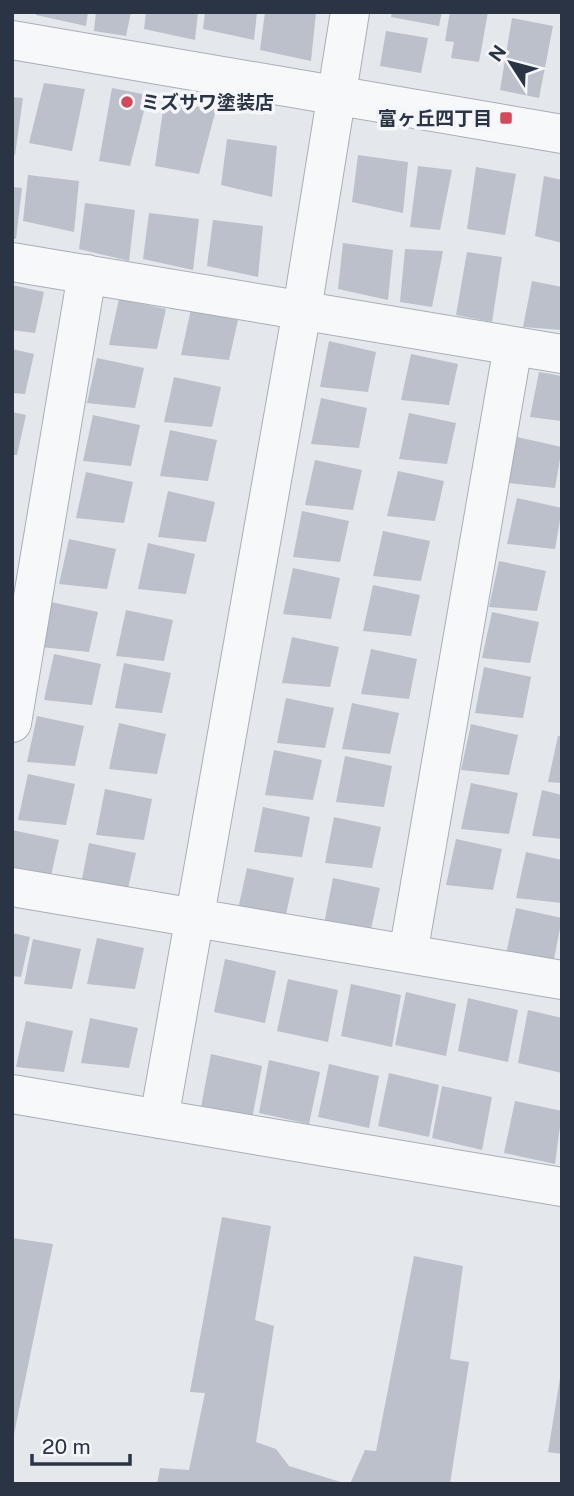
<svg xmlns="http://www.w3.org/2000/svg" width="574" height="1496" viewBox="0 0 574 1496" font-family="'Public Sans','Noto Sans JP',sans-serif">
<rect width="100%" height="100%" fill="#e4e7ec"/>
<path fill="#bbc0ca" d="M36 12H88L86 26 36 15Z
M96 12H131L126 36 94 31Z
M146 12H198L195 40 144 29Z
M205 12H257L254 40 203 29Z
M265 12H316L311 61 260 50Z
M392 12H442L439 26 391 17Z
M450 12H488L479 62 451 58 454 42 445 41Z
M512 18 553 26 539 98 500 90Z
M386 31 428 38 421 73 380 66Z
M44 83 85 89 72 151 29 143Z
M112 88 148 95 130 166 99 161Z
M12 97 23 98 15 155 12 154Z
M164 103 216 109 199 174 155 166Z
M227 139 277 146 272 197 221 185Z
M358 155 408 162 403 213 352 202Z
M418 166 452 170 440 230 410 227Z
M476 167 516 174 505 235 467 229Z
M28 175 79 181 74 232 23 221Z
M544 176 562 180V243L535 236Z
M12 187 22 188 16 239 12 238Z
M85 203 135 210 129 261 79 249Z
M149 213 199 219 193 270 143 259Z
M213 220 263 226 258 277 207 266Z
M343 243 393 250 388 300 338 289Z
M405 249 443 251 432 307 400 302Z
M467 252 502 257 492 322 456 315Z
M532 281 562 287V330L523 327Z
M12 285 44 292 35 333 12 330Z
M119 299 166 309 157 349 109 345Z
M191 309 238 320 229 360 181 355Z
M329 341 376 352 368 392 320 387Z
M12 349 34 354 25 394 12 393Z
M411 354 458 364 449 405 401 400Z
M97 358 144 368 135 408 87 403Z
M539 372 562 376V421L530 417Z
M174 377 221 387 212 427 164 422Z
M321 398 367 408 359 448 311 444Z
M12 412 26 415 17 455H12Z
M409 413 456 423 447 464 399 459Z
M93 415 140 425 131 466 83 461Z
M170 430 217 440 208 481 160 476Z
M517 437 562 447 555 488 507 483Z
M315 460 362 470 353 510 305 505Z
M398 471 444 481 435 521 387 516Z
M86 472 133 482 124 523 76 518Z
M168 491 215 502 206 542 158 537Z
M517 498 562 508 555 549 507 544Z
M302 511 349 521 340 562 293 557Z
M383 531 430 541 421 581 373 576Z
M69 539 116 549 107 589 59 584Z
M148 543 195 554 186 594 138 589Z
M499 561 546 571 537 611 489 607Z
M293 568 340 578 331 619 283 614Z
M373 585 420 595 411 636 363 631Z
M51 602 98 612 89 652 41 647Z
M126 610 173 620 164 661 116 656Z
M492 612 539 622 530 663 482 658Z
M292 637 339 647 330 687 282 683Z
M371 649 417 659 409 699 361 694Z
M54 654 101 664 92 705 44 700Z
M124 663 171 673 162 713 115 708Z
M484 667 531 677 523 718 475 713Z
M286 698 334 708 325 748 277 743Z
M352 703 399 713 390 754 342 749Z
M37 716 84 726 75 766 27 762Z
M119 723 166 734 157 774 109 769Z
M471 724 518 735 509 775 461 770Z
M558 736H562V783L548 782Z
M274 750 322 760 313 800 265 795Z
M345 756 392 766 384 807 336 802Z
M28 774 75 784 66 825 18 820Z
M471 783 518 793 509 834 461 829Z
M105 789 152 799 144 840 96 835Z
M542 790 562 795V839L532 836Z
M263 807 310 817 302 857 254 852Z
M334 817 381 827 372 868 325 863Z
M12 830 59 840 50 880 12 876Z
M456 839 502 849 493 890 446 885Z
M89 843 136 853 127 893 80 889Z
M526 852 562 860V903L516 898Z
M247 868 294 878 285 919 237 914Z
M333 878 380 888 371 929 324 924Z
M516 908 562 918 554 959 506 954Z
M12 933 30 937 21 977 12 976Z
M97 938 144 948 135 989 87 984Z
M33 939 81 949 72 989 24 984Z
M225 959 276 971 265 1023 214 1012Z
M288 979 338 990 328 1042 277 1031Z
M351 984 401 995 392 1047 341 1036Z
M406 992 456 1004 446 1056 395 1045Z
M468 998 518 1010 508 1062 458 1051Z
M528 1010 562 1018V1073L518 1063Z
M90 1018 138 1028 129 1068 81 1063Z
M26 1021 73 1031 64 1072 16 1067Z
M211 1054 262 1066 252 1119 201 1107Z
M269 1060 320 1072 309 1124 259 1113Z
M329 1064 379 1076 369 1128 318 1117Z
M389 1073 439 1085 429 1137 378 1126Z
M442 1086 492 1097 482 1150 432 1138Z
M515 1101 562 1111 555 1164 504 1153Z
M222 1217 271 1226 255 1320 274 1326 256 1442 276 1449 289 1466 347 1484H157L160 1468 189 1470 205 1393 190 1392Z
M12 1238 53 1244 13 1439H12Z
M414 1256 463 1266 450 1359 469 1362 450 1484H350L365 1450 376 1451Z
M560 1378 562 1379V1454L548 1452Z"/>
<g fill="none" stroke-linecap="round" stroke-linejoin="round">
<defs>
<path id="minor" d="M12 40 562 134
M12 262 562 354
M12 723 87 274
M12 887 562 980
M408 954 513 346
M12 1094 562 1187
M159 1119 302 310 350 12"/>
</defs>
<use href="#minor" stroke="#a9aeb7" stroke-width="40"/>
<use href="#minor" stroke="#f7f8fa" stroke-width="38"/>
</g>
<g fill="#d1495b" stroke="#f4f6f9" stroke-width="2.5">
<circle cx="127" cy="102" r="7"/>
<rect x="499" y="111" width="14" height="14" rx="3.5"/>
</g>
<g text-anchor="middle" stroke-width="7" stroke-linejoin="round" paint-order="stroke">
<g font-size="19" font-weight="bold" fill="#2b3445" stroke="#f4f6f9" text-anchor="start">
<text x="141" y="109">ミズサワ塗装店</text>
<text x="492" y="125" text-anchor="end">富ヶ丘四丁目</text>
</g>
</g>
<rect width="574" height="1496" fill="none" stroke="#2b3445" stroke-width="28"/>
<g transform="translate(511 63) rotate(306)" stroke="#f4f6f9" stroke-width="5" paint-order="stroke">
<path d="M0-5L12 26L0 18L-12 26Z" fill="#2b3445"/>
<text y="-10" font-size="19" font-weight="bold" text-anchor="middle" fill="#2b3445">N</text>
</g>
<path d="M32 1454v10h98v-10" fill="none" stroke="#2b3445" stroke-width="3.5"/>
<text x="42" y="1454" font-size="21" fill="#2b3445" stroke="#f4f6f9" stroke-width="5" paint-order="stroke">20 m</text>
</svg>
